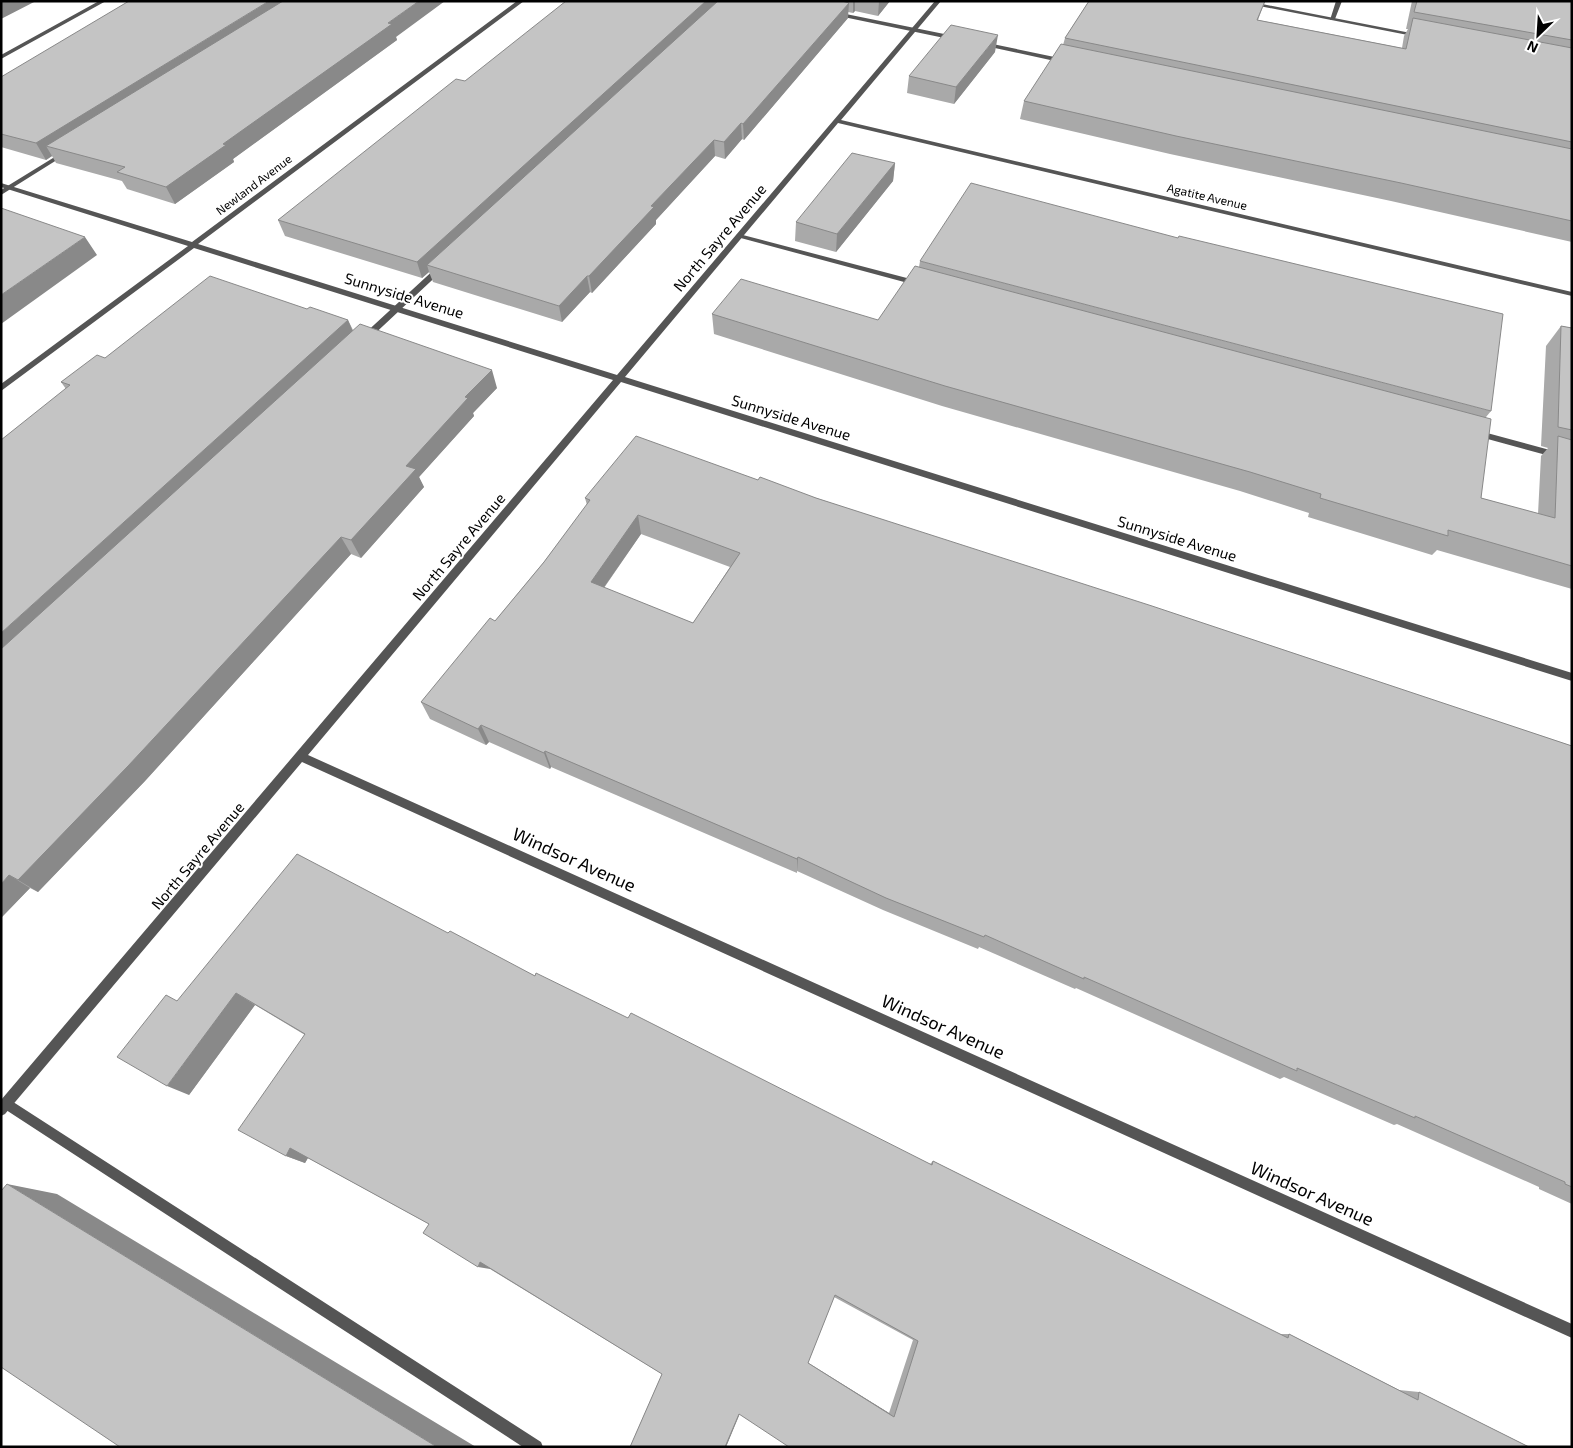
<svg xmlns="http://www.w3.org/2000/svg" width="1573" height="1448" viewBox="0 0 1573 1448" font-family="'Exo 2',sans-serif">
<rect width="100%" height="100%" fill="#fff"/>
<g fill="none" stroke-linecap="round" stroke-linejoin="round">
<path fill="#555" fill-rule="evenodd" d="M836 12 954 36 957 38 954 40 834 15V13Z
M983 42 1064 59 1067 61 1064 63 981 45 980 44Z
M66 150 69 152 68 153 1 195V190Z
M739 234 922 282 923 284 919 286 737 237V235Z
M438 266 445 268 368 340H362V336Z
M1476 430 1572 456V462L1473 435 1472 433Z
M7 1098 541 1442 543 1447H523L3 1108 1 1103 3 1100Z"/>
<path fill="#555" fill-rule="evenodd" d="M99 1H106L1 59V55Z
M517 1H524L198 244 617 375 935 1H941L841 120 1572 292V296L838 123 625 377 1572 673V681L621 382 308 755 1572 1324V1338L302 762 5 1114 1 1116V1100L613 380 194 248 1 391V384L188 246 1 187V183L192 242Z
M1336 1H1342L1335 19 1330 20Z"/>
<path fill="#555" fill-rule="evenodd" d="M1234 1H1247L1421 35 1418 37Z"/>
</g>
<path fill="#a9a9a9" fill-rule="evenodd" d="M565 1H890L878 16 855 11 853 13 848 12V18L744 140 742 139 725 159 715 156 656 220V224L592 293 590 292 562 322 433 282 429 272 422 278 285 236 278 220 488 64 565 2Z
M1089 1H1265L1258 20 1402 48 1404 36 1408 29H1406L1412 1H1572V242L1391 201 1170 154 1020 119 1024 101 1063 45 1065 38Z
M396 37 397 40 233 159 234 162 175 204 127 189 122 181 56 163 52 156 46 160 1 147V77Z
M995 52 954 104 907 93 909 76Z
M895 163 893 181 836 252 795 241 796 222Z
M920 261 1491 411 1486 417 1481 498 1538 514 1541 456 1548 448 1541 446 1546 346 1561 326 1572 328V589L1437 550 1432 555 1308 517 1309 513 1240 491 942 406 714 334 712 314 878 320 919 267Z
M307 309 348 320 353 330 497 388 473 413 474 416 419 477 424 487 361 558 351 554 145 781 38 892 30 888 1 918 66 389 61 382 105 358Z
M758 480 816 498 1572 746V1204L1539 1189V1187L1397 1124 1394 1125 1284 1077 1280 1079 1076 988 1075 989 979 947 978 949 883 910 797 871V873L551 767 550 769 489 742 486 745 430 719 421 702 495 621 544 562 587 505 585 498ZM641 534 730 567 693 623 604 588Z
M448 933 535 976 930 1164 933 1161 1278 1334H1289L1399 1390 1419 1392 1529 1447 739 1414 726 1447H630L662 1374 490 1269 429 1224 308 1158 305 1163 286 1156 305 1035 255 1005 189 1095 177 1001ZM834 1297 913 1340 889 1413 808 1363Z"/>
<path fill="#898989" d="M1 1H36L1 19Z
M269 1H301L46 146 52 156 46 160 36 143Z
M419 1H445L396 37 397 40 233 159 234 162 175 204 166 187 223 144 388 23Z
M706 1H724L427 265 429 272 422 278 417 262Z
M853 1H855V11L853 13Z
M879 1H890L878 16Z
M849 3 848 18 744 140 743 124Z
M998 35 995 52 954 104 956 87Z
M741 123 742 139 725 159 724 142Z
M714 140 715 156 656 220V224L592 293 589 276 651 206Z
M895 163 893 181 836 252 837 234Z
M85 237 97 255 1 324V295Z
M587 276 590 292 562 322 559 306Z
M348 320 356 339 1 665V633Z
M492 370 497 388 473 413 474 416 419 477 424 487 361 558 351 540 406 466 465 397Z
M638 515 641 534 595 600 591 582Z
M341 537 351 554 145 781 38 892 18 880Z
M481 725 489 742 486 745 478 729Z
M545 751 551 767 550 769 544 753Z
M798 857 797 871V873V859Z
M9 875 30 888 1 918V884Z
M236 993 255 1005 189 1095 167 1086Z
M290 1148 309 1156 305 1163 286 1156Z
M7 1184 57 1194 476 1447H437Z
M480 1262 492 1265 490 1269 478 1267Z
M807 1362 889 1413 894 1417 808 1363Z
M741 1411 726 1447H725L739 1414Z"/>
<path fill="#c4c4c4" stroke="#898989" fill-rule="evenodd" d="M129 1H269L36 143 1 134V77Z
M283 1H419L388 23 392 24 223 144 226 145 166 187 117 172 125 167 46 146Z
M566 1H706L417 262 278 220 456 79 465 81Z
M718 1H842L849 3 743 124 741 123 724 142 714 140 651 206 654 207 589 276H587L559 306 427 265Z
M1089 1H1265L1257 20 1406 49 1413 18 1572 48V142L1065 38Z
M1417 1H1572V40L1414 12Z
M951 25 998 35 956 87 909 76Z
M1061 44 1572 149V221L1401 183 1176 136 1024 101Z
M852 153 895 163 837 234 796 222Z
M971 183 1178 238 1179 236 1225 247 1503 314 1491 411 920 261Z
M1 208 85 237 1 295Z
M915 266 1491 419 1481 498 1555 518 1558 436 1572 440V566L1448 530V536L1320 498 1321 494 1250 472 945 386 712 314 741 279 878 320Z
M210 276 307 309 310 307 348 320 1 633V440L70 385 61 382 97 355 105 358Z
M360 324 492 370 465 397 468 398 406 466 416 469 351 540 341 537 128 766 18 880 9 875 1 884V649Z
M1561 326 1572 328V430L1558 427Z
M636 436 758 480 760 477 816 498 1152 606 1572 746V1187L1565 1184V1182L1415 1116V1118L1297 1068V1071L1084 977V979L985 935 984 937 886 898 798 857 797 859 545 751 544 753 481 725 478 729 421 702 490 618 495 621 544 562 590 500 585 498ZM638 515 740 553 693 623 591 582Z
M297 854 448 933 450 931 535 976 536 973 628 1018 631 1013 932 1165 933 1161 1288 1338 1289 1334 1418 1400 1419 1392 1529 1447H789L739 1414 725 1447H630L662 1374 480 1262 478 1267 423 1233 429 1224 290 1148 286 1156 238 1130 305 1034 236 993 167 1086 117 1057 166 995 177 1001ZM835 1295 918 1341 894 1417 808 1363Z
M7 1184 437 1447H120L1 1367V1191Z"/>
<g text-anchor="middle" stroke-width="4" stroke-linejoin="round" paint-order="stroke">
<g font-size="12" fill="#000" stroke="#fff">
<text transform="translate(254 185) rotate(-37)" y="4">Newland Avenue</text>
<text transform="translate(1207 197) rotate(13)" y="4">Agatite Avenue</text>
</g>
<g font-size="15" fill="#000" stroke="#fff">
<text transform="translate(720 238) rotate(-50)" y="5">North Sayre Avenue</text>
<text transform="translate(404 296) rotate(17)" y="5">Sunnyside Avenue</text>
<text transform="translate(791 418) rotate(17)" y="5">Sunnyside Avenue</text>
<text transform="translate(1177 539) rotate(17)" y="5">Sunnyside Avenue</text>
<text transform="translate(459 547) rotate(-50)" y="5">North Sayre Avenue</text>
<text transform="translate(198 856) rotate(-50)" y="5">North Sayre Avenue</text>
</g>
<g font-size="18" fill="#000" stroke="#fff">
<text transform="translate(574 860) rotate(24)" y="6">Windsor Avenue</text>
<text transform="translate(943 1027) rotate(24)" y="6">Windsor Avenue</text>
<text transform="translate(1312 1194) rotate(24)" y="6">Windsor Avenue</text>
</g>
</g>
<rect width="1573" height="1448" fill="none" stroke="#000000" stroke-width="5"/>
<g transform="translate(1538 35) rotate(205)" stroke="#ffffff" stroke-width="4" paint-order="stroke">
<path d="M0-4L9 19L0 12L-9 19Z" fill="#000000"/>
<text y="-8" font-size="14" font-weight="bold" text-anchor="middle" fill="#000000">N</text>
</g>
</svg>
